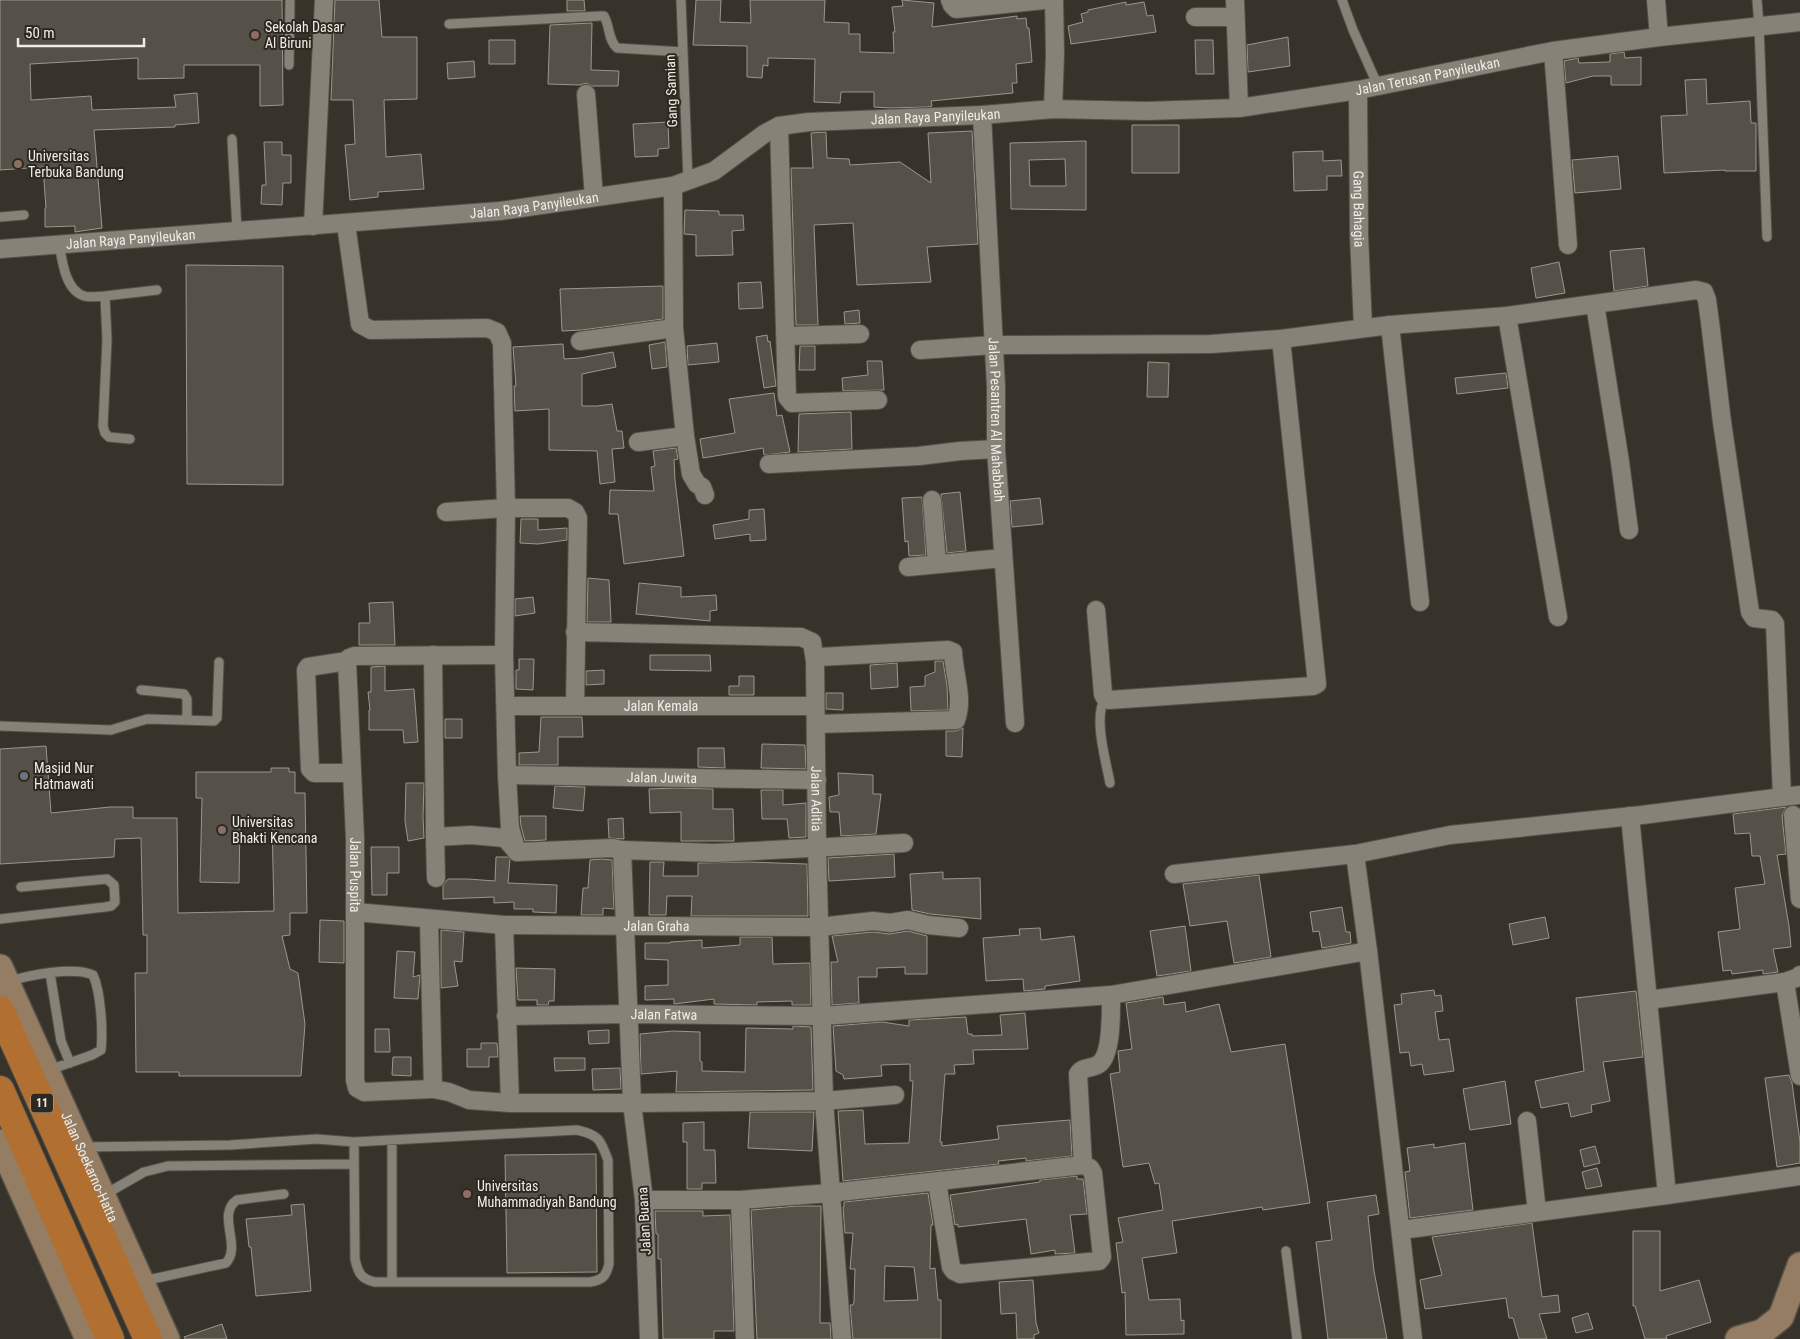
<svg xmlns="http://www.w3.org/2000/svg" width="1800" height="1339" viewBox="0 0 1800 1339" font-family="'Roboto Condensed',sans-serif">
<rect width="100%" height="100%" fill="#37332a"/>
<path fill="#565148" stroke="#9c968c" fill-rule="evenodd" d="M0 0H282L283 105 260 106V65H184V78L138 79V58L30 64 31 100 91 96 92 110 176 107 174 95 197 93 199 123 175 125V127L94 130 102 228 75 232V226L45 227V208H46L43 167 0 170Z
M335 0H379L382 37H417V99L384 100 386 157 421 154 424 189 378 192V197L350 200 345 145 355 144 353 100H331Z
M567 0H584L585 11H567Z
M696 0H721L720 22 751 23 750 0H825L824 22 849 23V34H860V52L894 53 893 32H895L892 7 903 6 902 0 934 3 932 27 1017 16V19L1026 18 1027 28H1029L1032 62 1016 64 1017 83H1012L1013 93 931 101 932 106 928 107 890 108 874 107V92H841L840 103 814 102 815 59 768 58V66L763 65 762 78 747 77V46L693 45Z
M1126 2V5L1144 2 1147 16 1153 15 1156 32 1071 44 1068 26 1083 22 1081 14 1088 12V10Z
M592 23 591 70 619 71 618 86H592L586 83 580 85 548 84 550 25Z
M1288 37 1290 66 1248 72 1247 45Z
M489 40H515V64H489Z
M1195 40H1213L1214 74H1196Z
M1624 52 1625 58 1641 57V85H1611V76H1593L1566 83 1564 61 1578 58 1579 63 1610 62V54Z
M474 61 475 77 448 79 447 63Z
M1706 79 1707 104 1750 101 1751 123H1756V171H1725V170L1664 173 1661 116 1687 115 1685 80Z
M668 122 669 148 658 149V156L635 157 633 124Z
M1132 125H1179V173H1132Z
M972 131 978 244 927 247 931 282 857 285 853 223 814 225 818 325H796L791 168H813L811 133 826 132 827 158 849 159 850 165 900 162 931 183 928 133Z
M1086 141V210L1011 209 1010 143ZM1065 159 1066 186H1030L1029 160Z
M264 142H282V155H291V183H283L282 205 261 204 262 185H266Z
M1323 151V161L1341 160 1342 176H1327V190L1294 191 1293 152Z
M1618 156 1621 189 1575 193 1572 160Z
M685 210 719 211V215H743L744 230 732 231 733 255 696 256V235L684 234Z
M1644 248 1648 286 1614 291 1610 251Z
M1559 262 1565 293 1536 298 1531 268Z
M186 265 283 266V485L187 484Z
M761 282 763 308 739 309 738 283Z
M663 286V319L582 330 562 331 560 289Z
M859 310 860 323 845 324 844 312Z
M767 335 768 342 770 341 776 386 764 388 756 337Z
M665 342 667 367 652 369 649 345Z
M717 343 719 362 688 365 687 346Z
M563 344 564 359 580 358 613 352 616 367 582 374V406H597L612 404 617 431H622L624 448 612 449 615 482 600 484 597 451 549 450V409L515 411 514 386H516L513 347Z
M800 346H815V370H799Z
M867 361H882L884 390 843 391 842 378 868 375Z
M1148 362 1169 363 1168 397H1147Z
M1506 373 1508 388 1457 394 1455 378Z
M774 393 777 416 782 415 790 452 764 455 763 448 703 458 700 439 735 433 729 399Z
M851 412 852 449 798 452 799 414Z
M676 448 678 459 674 460 675 480 684 556 624 564 618 514H609L610 490 654 491 651 467 655 466 653 451Z
M960 492 966 551 947 553 941 494Z
M922 497 926 555 909 556 908 541 905 542 902 498Z
M1040 498 1043 524 1012 527 1010 501Z
M764 509 766 540 750 541V534L715 539 713 525 749 519V510Z
M521 519H538V530L567 528V540L538 544 520 543Z
M588 578 609 580 611 622H587Z
M639 583 681 587V597L716 595 717 610 710 611V621L636 614Z
M533 597 535 613 515 616V599Z
M393 602 395 645H359V623H370L369 603Z
M650 655H710L711 671 650 670Z
M519 659H534L533 690 516 689V670H519Z
M935 661H943L947 686 948 710 911 711 910 687 925 686V676L935 672Z
M897 663 898 687 871 689 870 665Z
M385 666V691L414 689 418 742 404 743 403 730H369V710H370L368 692H371V667Z
M604 670V684L586 685V671Z
M739 676H754V695H729V686H739Z
M826 693H843V710L826 709Z
M541 717H582L583 737H558V765H519V753L539 752Z
M445 719H462V738H445Z
M963 728 962 757 946 756V731H956Z
M762 744 805 745 806 769 761 768Z
M46 746 51 813 110 807H133V818H177L178 913 274 911 272 822 240 823 239 883 200 882 202 798H196V772H271V768H289V772H295V793H305L307 913H290V935L282 936 290 969 298 973 305 1024 301 1076H179V1072H136L135 973H147V935H143L141 838 115 839 114 857 0 864V749Z
M698 748H724L725 768 698 767Z
M838 773 873 775V794H881L876 834 841 836 839 812H830L829 797 839 795Z
M406 783H424L423 817 424 838 408 841 405 821Z
M555 786 585 787 583 811 553 808Z
M677 788 713 789V809H733L734 841H681V812L650 813 649 789Z
M761 790H783V805L806 803V837L789 838 787 819H762Z
M1786 807 1782 816 1786 854 1777 855 1789 926 1791 947 1773 949 1778 972 1763 974V970L1732 974 1731 970 1723 971 1718 932 1740 929 1735 888 1765 884 1760 856H1752L1750 833 1735 834 1733 814Z
M520 816H546V840L525 841 521 826Z
M623 818 624 839 609 838 608 819Z
M371 847H399V873H387V895H372Z
M894 854 895 877 829 881 828 858Z
M496 857H508L510 859 508 883 557 885 556 913 533 912V909H514V902L494 903V897L443 899V885L448 879H468L495 881Z
M602 859 612 860 614 909 603 908V915H581L583 888H588L590 860Z
M650 862H664L663 876H698V863L747 862 807 864 808 916H691L692 896H667L666 915H649Z
M943 872V879L980 878 981 919 930 914 912 910 910 874Z
M1259 875 1271 957 1234 963 1227 921 1190 926 1183 884Z
M1342 907 1346 932H1350L1351 943 1322 948 1319 931 1313 932 1310 912Z
M1545 917 1549 938 1513 945 1509 924Z
M320 920 344 921V963L319 962Z
M1185 926 1191 971 1157 976 1150 931Z
M1040 928 1041 940 1074 936 1080 981 1045 986V989L1024 991 1023 979 986 981 983 938 1020 935 1019 929Z
M441 930 464 932 462 962 454 961 458 986 441 988Z
M908 931 927 936V974H905V967L877 968V977H858L859 1003 832 1005 831 962H838L832 936 873 932 889 934Z
M740 937H772L773 964 810 963 811 1005H792V1001L757 1002V1005L714 1004V999L674 1004V999L645 1000V986L668 985V960L645 959V943H670V942L702 940V948L740 945Z
M397 951 415 952 413 977 420 975 418 999 394 998Z
M516 968 555 969 554 1001H549L548 1005H537V1000H518Z
M1434 990 1435 996 1441 995 1443 1011 1435 1012 1439 1040 1449 1039 1454 1071 1424 1075 1422 1064 1411 1066 1409 1052 1400 1053 1394 1005 1402 1004 1401 994Z
M1636 991 1643 1057 1603 1062 1610 1101 1591 1105 1592 1112 1571 1117 1568 1103 1541 1108 1535 1081 1584 1071 1576 998Z
M1163 997 1164 1005 1185 1002 1186 1012 1219 1004 1231 1052 1285 1044 1310 1203 1263 1210 1262 1207 1172 1221 1177 1253 1142 1258 1149 1300 1180 1299 1181 1321 1184 1320V1334L1126 1335 1125 1292 1122 1293 1116 1243 1123 1242 1118 1218 1163 1210 1159 1183 1155 1184 1149 1163 1123 1167 1110 1074 1120 1072 1118 1051 1132 1049 1126 1003Z
M1025 1013 1028 1049 973 1050 974 1064 954 1065 955 1074H945L940 1142H942V1146L999 1139 997 1126 1070 1120 1072 1156 1026 1161V1158L998 1161 999 1164 843 1181 838 1111 863 1110 865 1144 909 1143 913 1081H910V1064L881 1065 882 1076 844 1079 843 1075 836 1071 833 1026 882 1022 909 1026V1020L966 1017 968 1034H972V1036L1002 1035 1000 1015Z
M793 1026 811 1027 813 1090 676 1092 677 1071 641 1074 640 1034 673 1031 700 1032V1061L702 1062V1071L745 1072 746 1028 793 1029Z
M375 1029H389L390 1052H375Z
M609 1030V1043L589 1044 588 1031Z
M481 1043H497L498 1057H489V1067H467V1049H481Z
M393 1057H411V1076L392 1075Z
M554 1058H585V1070L555 1071Z
M620 1068 621 1089 593 1090 592 1069Z
M1789 1075 1792 1083 1800 1142V1163L1777 1167 1765 1078Z
M1505 1081 1511 1124 1470 1130 1463 1089Z
M750 1112H814L812 1151 748 1148Z
M704 1122V1150H715L716 1183H702V1189H687V1142H683V1123Z
M1465 1143 1473 1210 1410 1218 1405 1172 1410 1171 1407 1148 1434 1144V1148Z
M1595 1146 1600 1163 1584 1167 1580 1150Z
M596 1154 597 1272 507 1273 505 1155Z
M1597 1168 1602 1186 1586 1189 1582 1172Z
M1077 1176V1179H1083L1087 1214 1070 1215 1075 1253 1055 1254V1250L1031 1254 1026 1219 958 1227V1224L955 1225 950 1195 1040 1182V1180Z
M928 1193 933 1225H931L930 1269 935 1268 938 1300H941V1339H853L850 1305H853L854 1302 855 1269H850L853 1233H845L843 1207H844V1202ZM885 1266 914 1267 918 1300 884 1301Z
M1376 1195 1379 1214 1368 1216 1374 1271 1387 1339H1328L1316 1242 1332 1240 1327 1202Z
M304 1204 311 1291 256 1296 251 1247H249L246 1219 292 1215 291 1205Z
M797 1206H821L820 1323H830L831 1339H757L751 1210Z
M655 1211H703V1216L730 1215 734 1331H714V1339H663L661 1259H658V1234H656Z
M1532 1223 1542 1297 1558 1295 1560 1312 1539 1314 1547 1339H1519L1513 1318H1509L1506 1298 1425 1309 1420 1280 1442 1275 1432 1237Z
M1633 1231H1660V1291L1699 1280 1711 1322 1666 1336 1667 1339H1645L1635 1306H1633Z
M1033 1280 1036 1323 1039 1333 1034 1335V1339H1017L1016 1313 1001 1314 999 1282Z
M1588 1313 1593 1329 1576 1333 1572 1318Z
M222 1324 227 1339H185L184 1337Z"/>
<g fill="none" stroke-linecap="round" stroke-linejoin="round">
<defs>
<path id="lane" d="M681 0 688 181
M1342 0 1353 30 1378 86
M1757 0 1759 26 1767 237
M449 24 600 16H604C610 26 608 40 617 48L683 52
M289 65 290 0
M232 139 237 230
M0 217 24 215
M59 243C62 260 65 290 84 296 90 298 99 296 105 296L107 340 103 426 105 433 109 437 130 439
M105 296 157 290
M141 690 184 694 187 699V720
M1105 698C1093 718 1106 761 1110 783
M0 726 111 730 147 719 214 721 217 718 219 662
M0 919 105 907 111 906 115 902 114 885 107 879 21 887
M50 973 61 1041 70 1063
M8 982C28 975 74 966 93 975 101 992 103 1032 101 1050L92 1055 49 1070
M83 1147 230 1145 317 1139 354 1142 577 1130C599 1135 600 1139 608 1160L609 1264C606 1276 603 1280 590 1282H375C361 1279 358 1273 355 1259L354 1142
M104 1195 144 1172 168 1166 354 1164
M1286 1251 1297 1339
M143 1281 226 1263C242 1246 216 1214 237 1200L284 1194
M392 1282V1140"/>
<g id="street">
<path d="M950 0 952 5 956 9 1044 0"/>
<path d="M1235 0 1239 108"/>
<path d="M1656 0 1659 37"/>
<path d="M1195 17H1235"/>
<path d="M1553 51 1568 245"/>
<path id="s1" d="M1358 90 1359 235 1363 327"/>
<path d="M586 94 594 197"/>
<path d="M1053 109 1055 54 1054 0"/>
<path id="s2" d="M982 115 996 387V449L1015 723"/>
<path d="M779 126 787 397 792 403 878 400"/>
<path d="M673 186 674 328 685 436 691 474 697 484 702 487 705 495"/>
<path d="M346 224 360 324 371 330 487 328 497 332 502 343 506 508 504 655 507 775 510 828 517 852"/>
<path d="M313 226 324 0"/>
<path id="s3" d="M0 249 500 211 673 186 714 171 764 134 779 126 809 122 982 115 1053 109 1146 111 1239 108 1358 90 1553 51 1659 37 1800 22"/>
<path d="M1595 304 1620 462 1629 530"/>
<path d="M1507 316 1558 617"/>
<path d="M1390 325 1420 602"/>
<path d="M786 336 860 334"/>
<path d="M580 341 674 328"/>
<path d="M920 350 994 345 1211 344 1281 339 1390 325 1507 316 1696 290 1704 292 1707 300 1710 322 1722 422 1750 612 1754 618 1772 620 1775 624 1782 797 1642 815 1450 835 1355 854 1174 874"/>
<path d="M638 442 685 436"/>
<path d="M769 464 919 456 960 451 996 449"/>
<path d="M932 500 937 564"/>
<path d="M446 512 506 508H568L575 512 578 518 575 706"/>
<path d="M908 567 1003 558"/>
<path d="M1096 610 1103 694 1105 698 1109 700 1313 686 1317 684 1281 339"/>
<path id="s4" d="M575 632 801 637 812 642 815 661 817 848 824 1101 842 1339"/>
<path d="M433 655 435 837 471 835 505 838 517 852 613 848 622 850"/>
<path id="s5" d="M347 661 355 838V1080L357 1088 364 1092 433 1089"/>
<path d="M815 661 819 657 948 650 953 652C954 675 964 699 956 720L816 724"/>
<path id="s6" d="M506 706H815"/>
<path d="M351 773H314L310 769 306 670 308 667 347 661 349 658 354 656 504 655"/>
<path id="s7" d="M507 775 817 780"/>
<path d="M1782 797 1800 795"/>
<path d="M1793 815 1800 899"/>
<path d="M1630 816 1667 1195"/>
<path d="M435 837 436 878"/>
<path d="M1355 854 1368 951"/>
<path id="s8" d="M355 912 504 925 819 927 873 921 890 923 908 920 928 925 959 928"/>
<path d="M429 920 433 1089 449 1092 469 1100 510 1103H632L622 850 715 853 904 843"/>
<path d="M504 925 510 1103"/>
<path d="M1785 982 1799 977 1800 975"/>
<path d="M1648 1000 1785 982 1800 1076"/>
<path id="s9" d="M506 1016 628 1014 822 1016 1111 995 1368 951 1413 1339"/>
<path d="M1527 1121 1537 1212"/>
<path d="M1083 1165 1078 1074C1083 1066 1092 1069 1099 1064 1112 1055 1111 1011 1111 995"/>
<path d="M644 1200H740L830 1193 1083 1165 1090 1168 1093 1173 1102 1257 1099 1261 960 1274 954 1271 951 1267 937 1182"/>
<path d="M740 1200 745 1339"/>
<path d="M1401 1230 1667 1195 1800 1176"/>
<path d="M649 1339 644 1200 632 1103 824 1101 895 1095"/>
</g>
<g id="secondary">
<path id="s10" d="M0 967 167 1339"/>
<path d="M0 1142 88 1339"/>
<path d="M1738 1339 1762 1332 1781 1317 1800 1265"/>
</g>
<path id="highway" d="M0 1010 148 1339
M0 1090 110 1339"/>
</defs>
<use href="#lane" stroke="#555149" stroke-width="11"/>
<use href="#street" stroke="#555149" stroke-width="20"/>
<use href="#secondary" stroke="#555149" stroke-width="28"/>
<use href="#highway" stroke="#555149" stroke-width="30"/>
<use href="#lane" stroke="#878278" stroke-width="9"/>
<use href="#street" stroke="#878278" stroke-width="18"/>
<use href="#secondary" stroke="#947d63" stroke-width="25"/>
<use href="#highway" stroke="#b17032" stroke-width="28"/>
</g>
<g fill="#8d6e63" stroke="#2d2920" stroke-width="2">
<circle cx="255" cy="35" r="5"/>
<circle cx="18" cy="164" r="5"/>
<circle cx="222" cy="830" r="5"/>
<circle cx="467" cy="1194" r="5"/>
</g>
<circle fill="#6b7280" stroke="#2d2920" stroke-width="2" cx="24" cy="776" r="5"/>
<g text-anchor="middle" stroke-width="4" stroke-linejoin="round" paint-order="stroke">
<rect fill="#2d2920" stroke="#b6b2ab" stroke-width="1" x="31" y="1093.5" width="22" height="19" rx="4"/>
<g font-size="12" font-weight="bold" fill="#f0ede7">
<text x="42" y="1107">11</text>
</g>
<g font-size="14" fill="#f0ede7" stroke="#2d2920" text-anchor="start">
<text x="265" y="32">Sekolah Dasar<tspan x="265" dy="16">Al Biruni</tspan></text>
<text x="28" y="161">Universitas<tspan x="28" dy="16">Terbuka Bandung</tspan></text>
<text x="34" y="773">Masjid Nur<tspan x="34" dy="16">Hatmawati</tspan></text>
<text x="232" y="827">Universitas<tspan x="232" dy="16">Bhakti Kencana</tspan></text>
<text x="477" y="1191">Universitas<tspan x="477" dy="16">Muhammadiyah Bandung</tspan></text>
</g>
<g font-size="14" fill="#f0ede7" stroke="#2d2920">
<text dy="5" stroke="none"><textPath href="#s3" startOffset="1451">Jalan Terusan Panyileukan</textPath></text>
<text transform="translate(671 91) rotate(-92)" y="5">Gang Samian</text>
<text dy="5" stroke="none"><textPath href="#s3" startOffset="956">Jalan Raya Panyileukan</textPath></text>
<text dy="5" stroke="none"><textPath href="#s3" startOffset="536">Jalan Raya Panyileukan</textPath></text>
<text dy="5" stroke="none"><textPath href="#s1" startOffset="119">Gang Bahagia</textPath></text>
<text dy="5" stroke="none"><textPath href="#s3" startOffset="131">Jalan Raya Panyileukan</textPath></text>
<text dy="5" stroke="none"><textPath href="#s2" startOffset="305">Jalan Pesantren Al Mahabbah</textPath></text>
<text dy="5" stroke="none"><textPath href="#s6" startOffset="155">Jalan Kemala</textPath></text>
<text dy="5" stroke="none"><textPath href="#s7" startOffset="155">Jalan Juwita</textPath></text>
<text dy="5" stroke="none"><textPath href="#s4" startOffset="395">Jalan Aditia</textPath></text>
<text dy="5" stroke="none"><textPath href="#s5" startOffset="214">Jalan Puspita</textPath></text>
<text dy="5" stroke="none"><textPath href="#s8" startOffset="302">Jalan Graha</textPath></text>
<text dy="5" stroke="none"><textPath href="#s9" startOffset="158">Jalan Fatwa</textPath></text>
<text dy="5" stroke="none"><textPath href="#s10" startOffset="219">Jalan Soekarno-Hatta</textPath></text>
<text transform="translate(644 1221) rotate(-93)" y="5">Jalan Buana</text>
</g>
</g>
<path d="M18 38v8h126v-8" fill="none" stroke="#f0ede7" stroke-width="2.5"/>
<text x="25" y="38" font-size="15" fill="#f0ede7" stroke="#2d2920" stroke-width="4" paint-order="stroke">50 m</text>
</svg>
